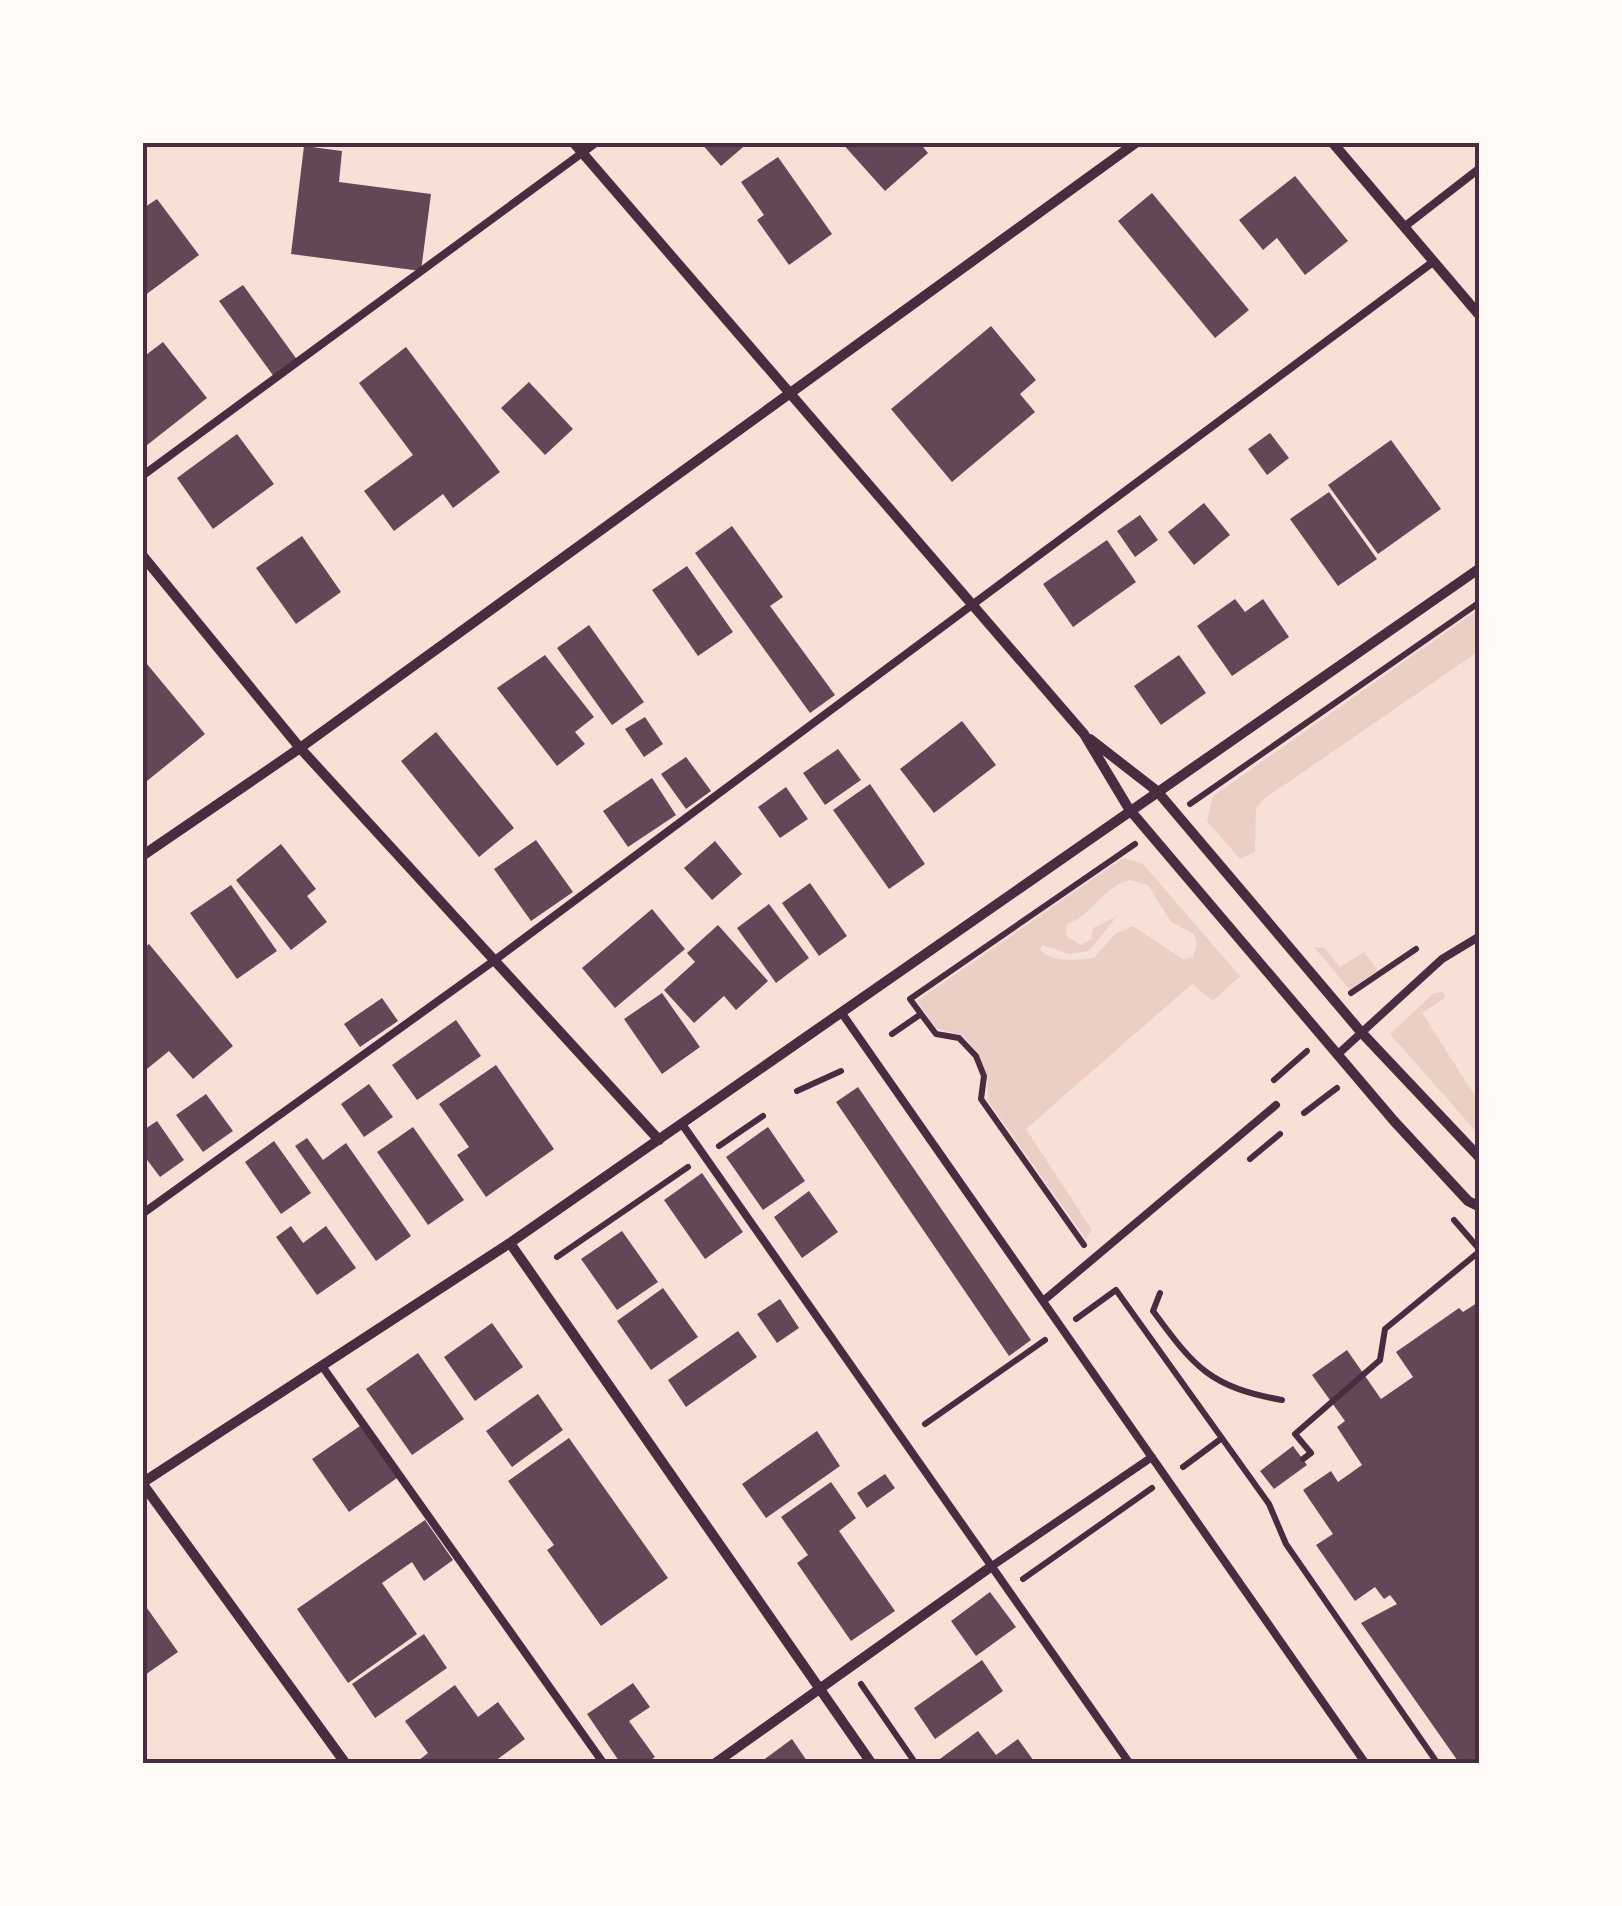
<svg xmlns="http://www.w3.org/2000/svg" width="1622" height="1906" viewBox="0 0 1622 1906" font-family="'Fira Sans',sans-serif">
<rect width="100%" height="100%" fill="#f7e1d7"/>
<path fill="#ebcfc5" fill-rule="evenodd" d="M1479 609V651L1264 799 1256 808 1255 852 1240 859 1207 821 1213 796Z
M1123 858 1142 863 1240 976 1213 1001 1192 984 1026 1129 1092 1230 1086 1239 988 1101 987 1077 978 1053 963 1036 936 1028 917 1001ZM1129 880 1148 885 1171 922 1193 933 1197 944 1193 956 1184 960 1133 926 1115 934 1094 958C1076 960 1054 963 1040 950L1042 945 1069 954 1089 951 1117 916 1093 928 1091 939 1081 945 1066 936 1067 924C1096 913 1098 890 1129 880Z
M1314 947 1325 948 1340 967 1364 952 1378 970 1350 990Z
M1443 992 1445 998 1422 1013 1479 1102V1135L1390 1034 1434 993Z"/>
<path fill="#644757" d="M700 142H749L721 166Z
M841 142H919L928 153 885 191Z
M304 146 342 151 339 182 431 194 421 271 291 254Z
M778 157 832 234 789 265 757 220 764 215 741 182Z
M1295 176 1348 241 1305 275 1277 238 1263 250 1239 220Z
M1152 193 1249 310 1215 338 1118 221Z
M157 199 199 255 144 296 142 209Z
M243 285 298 361 275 378 219 301Z
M991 326 1036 380 1020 394 1035 412 952 482 891 409Z
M163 342 207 398 142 449V358Z
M406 347 500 472 453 508 443 494 394 531 364 491 413 455 359 383Z
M529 382 573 429 545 455 501 408Z
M1270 433 1289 458 1267 475 1248 449Z
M237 434 274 484 213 529 177 478Z
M1391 440 1441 509 1378 554 1328 485Z
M1329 492 1377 559 1338 586 1290 519Z
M1204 503 1230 535 1194 565 1168 532Z
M1140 515 1158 540 1135 557 1117 531Z
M732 526 783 597 770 606 835 695 810 713 695 553Z
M302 536 341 592 296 624 256 568Z
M1107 540 1136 582 1073 627 1043 584Z
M687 566 733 632 698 656 652 590Z
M1235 599 1245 612 1263 599 1289 637 1232 676 1197 626Z
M589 625 644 702 612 725 557 648Z
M545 655 594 717 575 732 585 744 557 766 497 688Z
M1179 655 1206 693 1161 725 1134 686Z
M142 658 205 734 142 785Z
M645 717 663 744 644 757 625 729Z
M962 721 996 765 934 813 900 769Z
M436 732 514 828 479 857 401 761Z
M838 749 861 780 825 805 803 773Z
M686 757 711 791 686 809 661 774Z
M652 778 676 815 628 847 603 811Z
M870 784 925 864 889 889 833 810Z
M786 787 808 819 780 838 758 807Z
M536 840 573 892 531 921 494 869Z
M715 841 742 874 712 900 684 868Z
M281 844 316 889 307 896 327 922 291 950 236 880Z
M810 883 847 936 819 956 782 903Z
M231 885 277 951 237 979 190 913Z
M769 904 809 958 776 983 737 928Z
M652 909 685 949 615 1008 582 968Z
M718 925 768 981 736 1010 724 996 694 1023 664 990 695 962 687 953Z
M149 944 233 1046 193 1079 169 1051 142 1073V949Z
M662 993 700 1047 662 1074 624 1019Z
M382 998 398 1021 360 1047 344 1024Z
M456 1020 481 1056 417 1100 392 1065Z
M496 1065 554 1149 486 1197 457 1155 469 1147 439 1104Z
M369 1084 393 1117 364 1137 341 1104Z
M858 1087 1031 1340 1009 1356 836 1102Z
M206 1094 233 1131 203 1152 176 1115Z
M157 1121 184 1160 160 1177 142 1153V1131Z
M413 1127 464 1200 428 1225 377 1152Z
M768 1127 805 1181 763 1210 726 1157Z
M307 1138 323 1160 346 1143 411 1236 376 1261 295 1146Z
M274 1141 311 1193 281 1214 245 1162Z
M702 1173 743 1232 705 1259 664 1200Z
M809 1191 838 1232 802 1258 774 1217Z
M291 1226 303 1243 326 1226 356 1268 317 1295 276 1237Z
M622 1231 658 1282 617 1310 581 1259Z
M663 1288 698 1337 651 1370 617 1321Z
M780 1299 799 1328 777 1343 757 1314Z
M1480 1301V1764H1460L1361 1623 1397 1604 1390 1595 1384 1599 1375 1587 1355 1601 1316 1545 1333 1534 1303 1490 1331 1471 1338 1482 1362 1465 1337 1427 1345 1421 1312 1375 1347 1350 1381 1399 1413 1377 1396 1352 1459 1308 1463 1312Z
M492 1323 523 1367 475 1401 444 1357Z
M738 1331 757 1357 686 1407 668 1380Z
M418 1353 464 1419 412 1455 366 1389Z
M538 1394 563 1430 512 1467 486 1431Z
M360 1426 397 1478 349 1512 312 1459Z
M817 1431 840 1466 766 1518 742 1484Z
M569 1438 668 1578 601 1626 547 1550 554 1545 508 1481Z
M1293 1446 1307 1465 1274 1489 1260 1471Z
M885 1474 895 1488 867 1508 857 1493Z
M831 1482 856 1518 839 1531 895 1611 851 1641 797 1563 808 1555 781 1517Z
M425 1520 453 1560 424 1581 412 1562 382 1583 417 1634 348 1683 297 1609Z
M990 1592 1016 1627 976 1656 951 1621Z
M142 1601 178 1652 142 1677Z
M424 1634 447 1668 375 1718 352 1684Z
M982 1660 1003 1691 935 1739 914 1708Z
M633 1683 650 1707 629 1721 655 1757 645 1764H621L587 1714Z
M455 1685 478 1717 498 1702 525 1739 491 1764H414L428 1753 405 1721Z
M978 1731 996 1755 1018 1739 1036 1764H933Z
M792 1739 809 1764H758Z"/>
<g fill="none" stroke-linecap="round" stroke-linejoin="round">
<path stroke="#4a2c40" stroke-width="6" d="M1190 804 1480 602
M1351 993 1416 949
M921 1014 910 999 1135 844
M892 1034 921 1014 936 1034 959 1038 976 1056 984 1076 981 1099 1084 1245
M1274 1080 1307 1051
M797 1091 841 1071
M1304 1113 1337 1088
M719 1146 763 1116
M1250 1159 1280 1134
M1454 1220 1480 1250
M557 1257 688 1167
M1160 1293 1153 1311C1195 1368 1210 1387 1282 1400
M1076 1319 1116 1290 1269 1504 1286 1544 1438 1764
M925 1424 1045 1340
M1303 1459 1311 1453 1295 1434 1380 1360 1385 1329 1480 1251
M1183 1467 1222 1438
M1023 1579 1152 1488
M861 1684 916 1764"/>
<path stroke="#4a2c40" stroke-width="8" d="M1404 227 1480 168
M142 476 597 142
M841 1012 1366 1764
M1337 1055 1442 959 1480 936
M682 1124 1130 1764
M142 1214 495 960 1433 262
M1043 1301 1276 1105
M322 1366 604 1764
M992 1566 1152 1457"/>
<path stroke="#4a2c40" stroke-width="10" d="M573 142 1084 734 1129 809 1394 1121 1468 1201 1480 1207
M1332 142 1480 316
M142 555 300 748 659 1140
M1090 739 1157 791 1361 1032 1480 1158
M142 856 300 748 1137 142
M510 1243 872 1764
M142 1483 510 1243 1480 568
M142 1483 346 1764
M714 1764 992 1566"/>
</g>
<rect width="1622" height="1906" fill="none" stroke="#fffaf5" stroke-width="290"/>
<rect x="145" y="145" width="1332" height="1616" fill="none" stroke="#4a2c40" stroke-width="4"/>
</svg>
